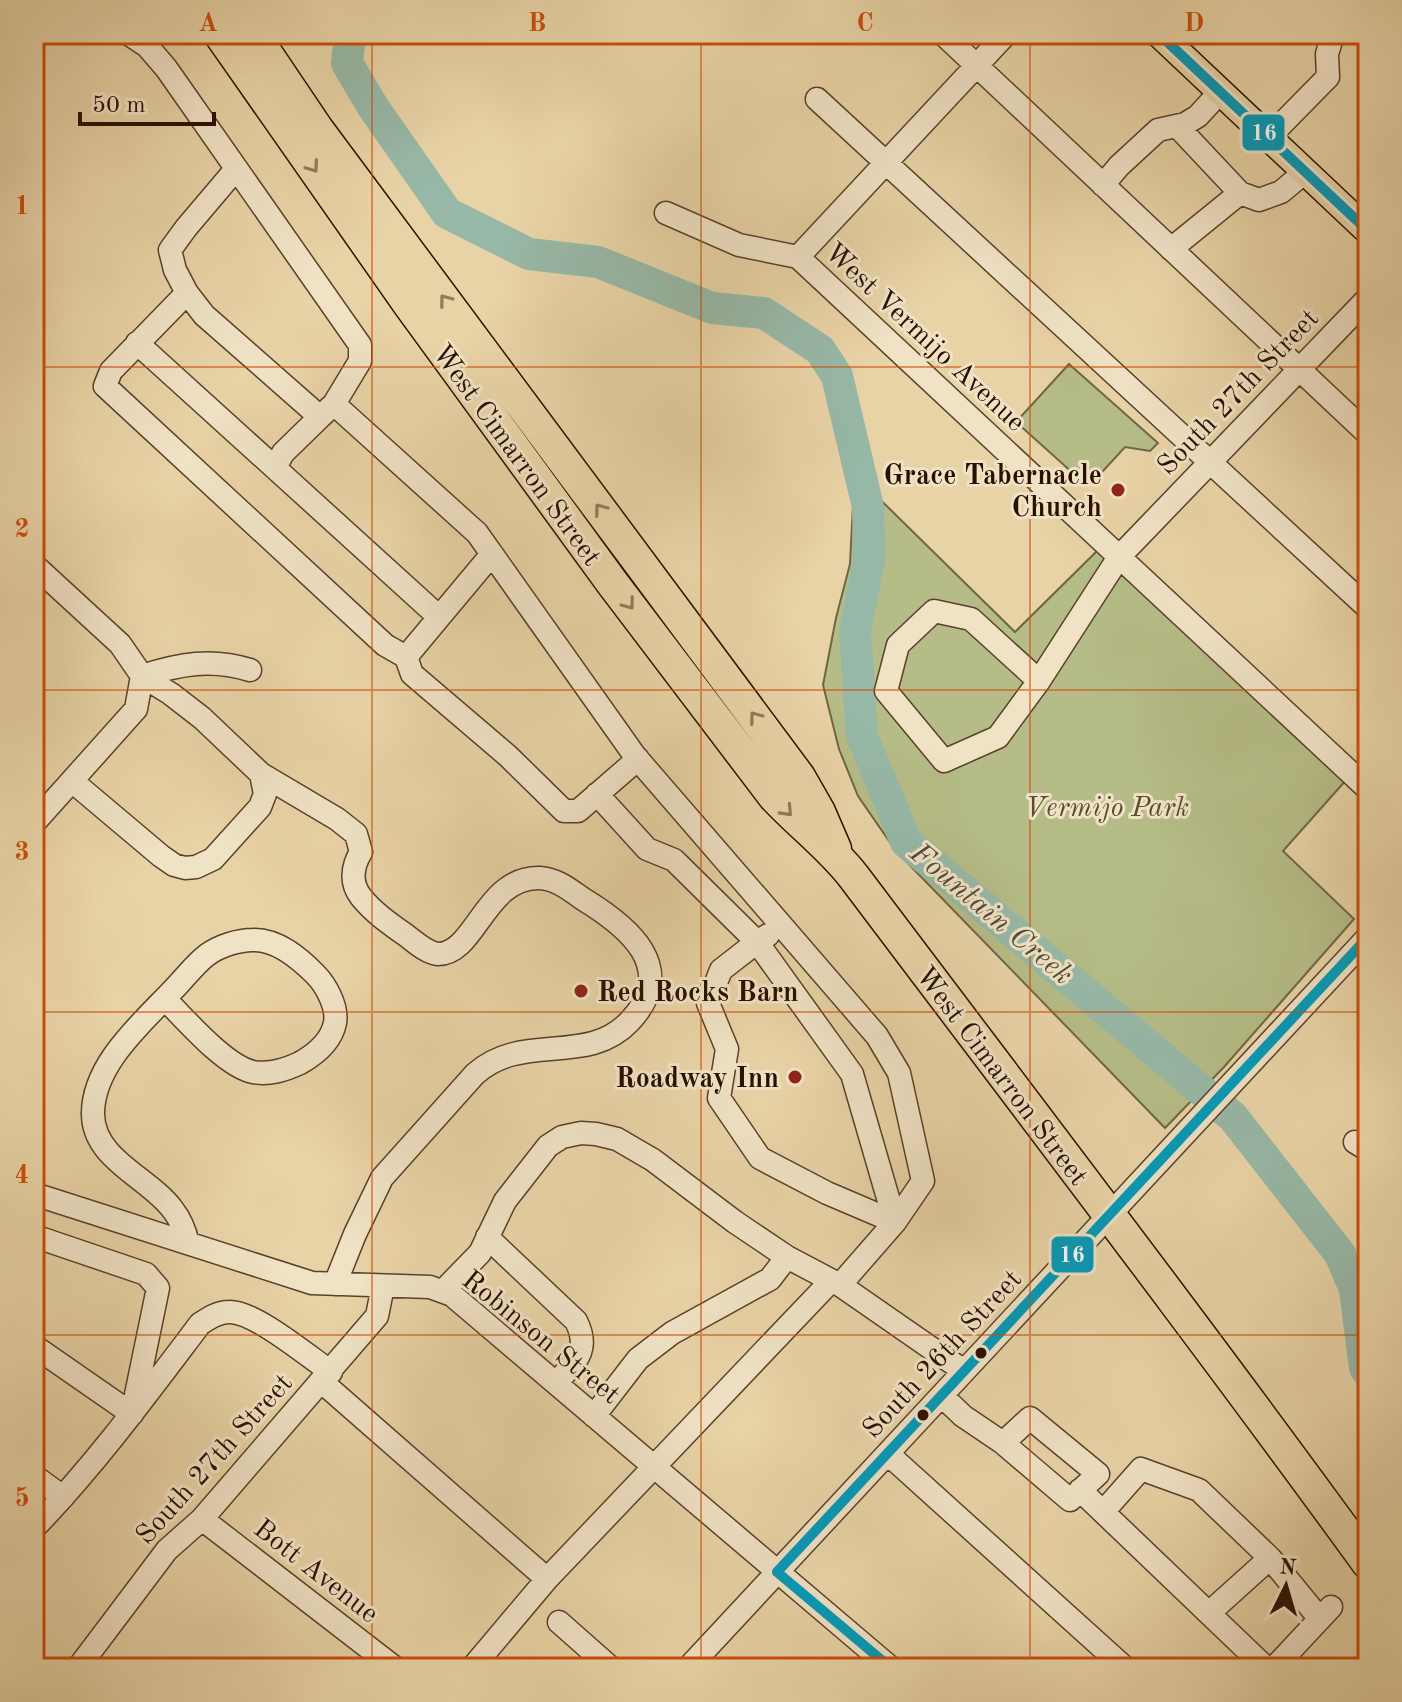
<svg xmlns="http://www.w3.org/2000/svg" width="1402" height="1702" viewBox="0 0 1402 1702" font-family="'Old Standard TT',serif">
<rect width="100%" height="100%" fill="#e8d3a6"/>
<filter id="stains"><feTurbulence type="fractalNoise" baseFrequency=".0025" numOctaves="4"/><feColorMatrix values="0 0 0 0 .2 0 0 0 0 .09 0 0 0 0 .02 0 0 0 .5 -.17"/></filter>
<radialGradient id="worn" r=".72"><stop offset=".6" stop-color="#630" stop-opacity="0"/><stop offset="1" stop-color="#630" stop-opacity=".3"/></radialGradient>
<path fill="#b5bc87" stroke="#6f6644" stroke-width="2" d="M1069 364 1158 443 1150 451 1125 447 1092 483 1085 484 1016 422Z
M849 469 1015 632 1100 548 1347 779 1283 851 1354 919 1224 1067 1165 1128 896 851 858 796 839 749 823 685 836 618 850 564 853 505Z"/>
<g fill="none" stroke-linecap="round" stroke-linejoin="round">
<path stroke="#97b8a7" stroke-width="32" d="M350 34 347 63 373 107 447 213 529 254 598 262 712 308 764 313 820 350 837 376 868 507 869 560 855 631 862 736 906 842 1233 1117 1340 1254 1355 1289 1365 1368 1368 1372"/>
<defs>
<path id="minor" d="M129 34 147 46 166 68 360 345V361L334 404 477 533 635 756 877 1036 899 1073 923 1181 895 1222 840 1285
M943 34 1368 434
M817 99 1368 608
M1177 126 1240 193
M1269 137 1328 77 1327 54 1333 34
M236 169 186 228 170 250 175 270 187 293 204 315 320 417 334 404
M1103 185 1119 166 1158 130 1185 124 1198 116 1220 92
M666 213 739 245 798 257
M1171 249 1240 193 1259 200 1281 192 1305 172
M798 257 1368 789
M798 257 1006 34
M187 293 111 371 105 386 385 645 406 657
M137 343 275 468
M320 417 283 453 275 468 439 617
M492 554 406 657 412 674 508 756 564 811H578L638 759
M34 565 120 644 142 676 171 694 202 718 261 774 265 794 260 807 213 859 196 867 185 868 174 865 161 856 72 781
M142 676C180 664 211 658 250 670
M1039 681 971 619 934 611 898 645 886 691 944 761 998 737 1039 681 1119 557 1368 298
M261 774 337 819 356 834 361 852C352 867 350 883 361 897 374 913 390 924 407 936 415 942 427 953 438 954 476 954 485 876 540 878 557 879 570 890 583 899 629 927 679 968 630 1021 587 1067 523 1031 475 1074L382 1178 355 1234 335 1284
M597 794 647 849 674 860 757 942 721 970 708 1003 727 1049 719 1098 760 1158 827 1193 895 1222
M34 823 136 709 142 676
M768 935 757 942 852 1074 895 1222
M165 999C186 1020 225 1066 253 1072 270 1075 285 1070 300 1063 316 1054 331 1042 335 1023 338 1007 326 985 315 974 299 958 277 939 253 940 238 940 219 946 207 955 195 964 184 979 173 990 142 1023 92 1065 93 1115 94 1160 150 1178 173 1210 181 1220 185 1231 188 1243
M1355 1142 1368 1150
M34 1194 312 1283 430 1287 452 1295 891 1668
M34 1236 146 1274 158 1288 132 1414 34 1346
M487 1237 576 1321C591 1351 575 1362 556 1383
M443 1291 480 1253 505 1201 548 1146 562 1137 581 1133 596 1134 617 1139 653 1160 735 1222 787 1257 840 1285 964 1371
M322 1382 547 1579 472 1668
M942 1396 963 1416 1003 1443 1070 1500 1098 1474 1030 1418 1003 1443
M594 1416 638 1359 672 1333 770 1279 787 1257
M888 1454 1125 1668
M34 1476 63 1497
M1080 1490 1266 1668
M1103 1512 1141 1469 1199 1490 1270 1558
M202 1519 395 1668
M34 1528C95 1465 147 1394 200 1324 209 1318 218 1312 229 1312 254 1311 308 1356 331 1372
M547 1579 831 1281
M1209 1613 1270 1558 1320 1619
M559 1622 611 1668
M78 1668 167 1550 202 1519 377 1316 383 1286
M688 1668 1368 937
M1274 1668 1331 1607"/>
<path id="major" d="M1159 34 1368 231"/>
<path id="highway" d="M220 34 409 304 613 584 774 796C800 824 831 847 854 877 1026 1105 1200 1332 1368 1563
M253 34 317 129 799 777 819 812 835 849"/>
</defs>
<use href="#minor" stroke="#59412a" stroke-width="25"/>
<use href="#major" stroke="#291000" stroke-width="29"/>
<use href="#highway" stroke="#291000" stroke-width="35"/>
<use href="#minor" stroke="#f0e2c5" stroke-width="22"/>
<use href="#major" stroke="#e8d3a6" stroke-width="26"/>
<use href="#highway" stroke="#e8d3a6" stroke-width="32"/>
<defs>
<path id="bus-1" d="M1159 34 1368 231
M777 1572 1368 937
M777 1572 891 1668"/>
</defs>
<use href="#bus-1" stroke="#f0e2c5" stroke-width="16"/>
<use href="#bus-1" stroke="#049ab9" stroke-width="10"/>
</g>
<defs><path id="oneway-chevron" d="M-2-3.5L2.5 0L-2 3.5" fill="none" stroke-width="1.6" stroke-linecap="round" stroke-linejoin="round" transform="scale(2)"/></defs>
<g stroke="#927b5b">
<use href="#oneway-chevron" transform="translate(313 167) rotate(55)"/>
<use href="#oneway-chevron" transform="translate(445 300) rotate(-127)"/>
<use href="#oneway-chevron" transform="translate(600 509) rotate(-127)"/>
<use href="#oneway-chevron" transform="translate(629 604) rotate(53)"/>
<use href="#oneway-chevron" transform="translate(755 717) rotate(-127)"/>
<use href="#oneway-chevron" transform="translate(787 811) rotate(47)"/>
</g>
<path fill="none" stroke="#cb4e0a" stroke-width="2" stroke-opacity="0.55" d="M372 34V1668M701 34V1668M1030 34V1668M34 367H1368M34 690H1368M34 1012H1368M34 1335H1368"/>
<g fill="#8f2418" stroke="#f0e2c5" stroke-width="3">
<circle cx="1118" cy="490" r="8"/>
<circle cx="581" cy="991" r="8"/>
<circle cx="795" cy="1077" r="8"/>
</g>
<g fill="#291000" stroke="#f0e2c5" stroke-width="3">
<circle cx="981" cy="1353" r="7"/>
<circle cx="923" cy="1415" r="7"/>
</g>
<g text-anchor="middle" stroke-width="6" stroke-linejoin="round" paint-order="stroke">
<g font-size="28" fill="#291000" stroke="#f0e2c5">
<text transform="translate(926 336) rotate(43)" y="10">West Vermijo Avenue</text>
<text transform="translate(1237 391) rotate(-46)" y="10">South 27th Street</text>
<text transform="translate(518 454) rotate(54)" y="10">West Cimarron Street</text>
<text transform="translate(1003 1075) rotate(53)" y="10">West Cimarron Street</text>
<text transform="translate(542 1336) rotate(39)" y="10">Robinson Street</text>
<text transform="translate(941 1353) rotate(-47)" y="10">South 26th Street</text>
<text transform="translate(213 1458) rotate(-48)" y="10">South 27th Street</text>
<text transform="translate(317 1570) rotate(38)" y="10">Bott Avenue</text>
</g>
<g font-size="28" font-weight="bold" fill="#291000" stroke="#f0e2c5" text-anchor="end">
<text x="1102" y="484">Grace Tabernacle<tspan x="1102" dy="32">Church</tspan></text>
<text x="597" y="1001" text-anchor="start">Red Rocks Barn</text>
<text x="779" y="1087">Roadway Inn</text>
</g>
<g font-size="28" font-style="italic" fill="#5a4c2f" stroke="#f0e2c5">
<text x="1107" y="816">Vermijo Park</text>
</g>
<g font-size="30" font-style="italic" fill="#504b3a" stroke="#f0e2c5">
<text transform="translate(992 913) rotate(40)" y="10">Fountain Creek</text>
</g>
</g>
<g stroke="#f0e2c5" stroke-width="3">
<rect x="1241" y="113" width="45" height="39" rx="8" fill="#049ab9"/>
<rect x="1050" y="1235" width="45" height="39" rx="8" fill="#049ab9"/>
</g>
<g font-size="22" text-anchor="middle" font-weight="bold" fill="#fff">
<text x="1264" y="140">16</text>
<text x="1072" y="1262">16</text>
</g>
<rect width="1402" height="1702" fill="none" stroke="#e8d3a6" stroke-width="88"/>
<g transform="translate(1286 1586) rotate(5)" stroke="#f0e2c5" stroke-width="6" paint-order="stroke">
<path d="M0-6L14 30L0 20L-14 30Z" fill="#291000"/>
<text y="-12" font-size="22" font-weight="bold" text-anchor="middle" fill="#291000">N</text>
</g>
<path d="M80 112v12h134v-12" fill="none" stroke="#291000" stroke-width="4"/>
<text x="92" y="112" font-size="24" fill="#291000" stroke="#f0e2c5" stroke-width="6" paint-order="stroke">50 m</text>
<rect x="44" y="44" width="1314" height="1614" fill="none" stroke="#cb4e0a" stroke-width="3"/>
<g font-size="26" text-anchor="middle" font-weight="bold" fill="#cb4e0a">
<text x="208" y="31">A</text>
<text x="537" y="31">B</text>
<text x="865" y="31">C</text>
<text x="1194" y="31">D</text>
<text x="22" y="214">1</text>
<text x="22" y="537">2</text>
<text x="22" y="860">3</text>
<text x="22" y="1183">4</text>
<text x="22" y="1506">5</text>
</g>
<rect width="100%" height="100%" filter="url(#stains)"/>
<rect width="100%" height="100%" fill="url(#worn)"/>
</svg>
